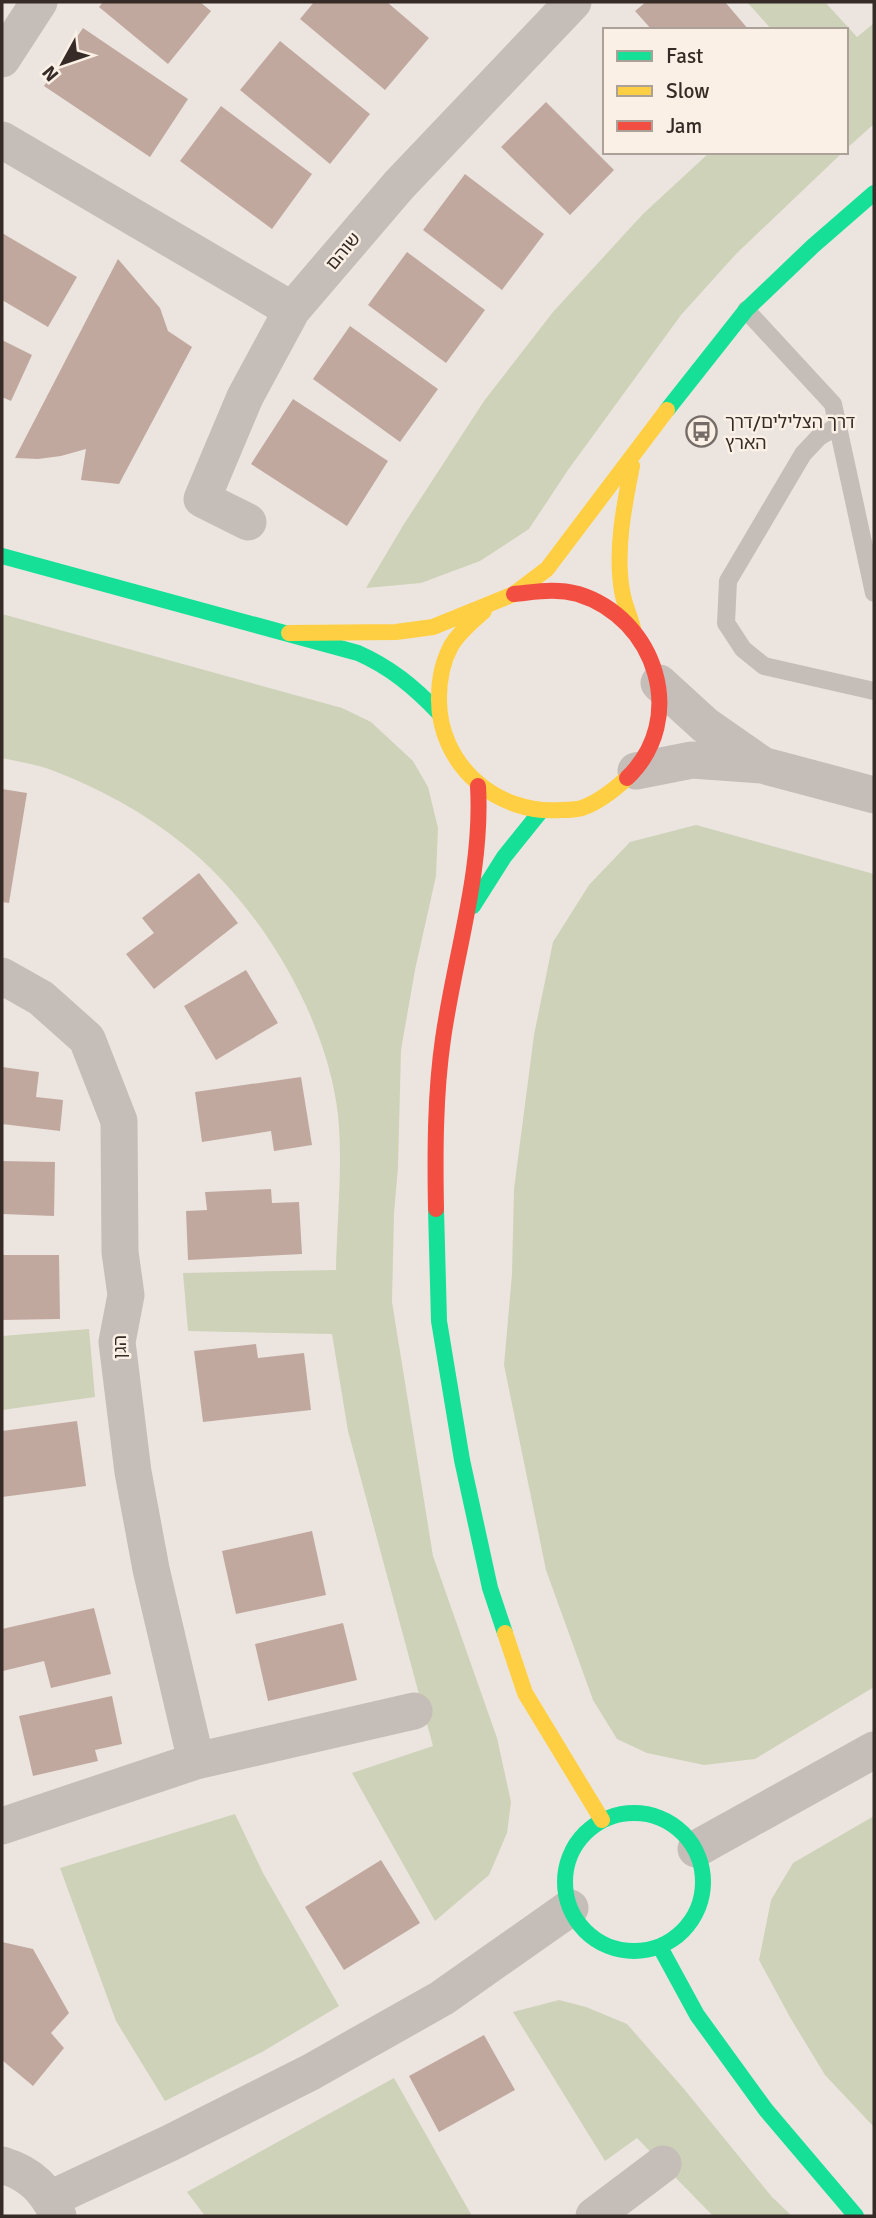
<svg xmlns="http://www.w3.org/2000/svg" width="876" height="2218" viewBox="0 0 876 2218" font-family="Signika,'Noto Sans Hebrew',sans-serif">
<rect width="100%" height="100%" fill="#ece5df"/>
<path fill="#ced2b8" d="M747 2H825L857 37 874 23V124L846 149V30H772Z
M710 152H843L736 254 681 315 568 470 529 529 480 561 421 583 366 588 404 524 484 401 553 312 643 214Z
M2 614 342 708 371 722 413 761 428 787 438 828 436 876 415 970 401 1050 398 1167 394 1213 392 1302 433 1556 497 1738 511 1802 507 1833 489 1875 435 1921 352 1773 433 1746 348 1431 332 1334 188 1331 183 1273 336 1270C337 1219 343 1166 338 1115 327 1017 260 905 183 844 145 813 99 788 54 771 37 764 19 762 2 758Z
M696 825 874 874V1687L755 1759 704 1765 647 1753 617 1739 593 1700 546 1570 504 1365 512 1274 514 1189 534 1035 553 942 589 885 630 842Z
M89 1329 95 1397 2 1410V1336Z
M235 1814 263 1873 339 2006 262 2052 165 2101 116 2021 60 1868Z
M874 1816V2127L825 2075 791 2019 759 1960 771 1900 793 1863Z
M559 2000 586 2007 627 2024 684 2089 772 2197 792 2216H713L637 2138 605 2161 513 2012Z
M394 2078 472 2216H205L187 2192Z"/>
<path fill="#c1a89f" d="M103 2H200L211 11 168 64 99 7Z
M314 2H387L429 38 385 90 300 19Z
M646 2H725L749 30H652L635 11Z
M83 28 188 99 150 157 44 86Z
M280 41 370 114 330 164 240 90Z
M546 102 614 170 570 215 501 147Z
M221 106 312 174 272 229 180 161Z
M465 174 544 234 502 290 423 230Z
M2 233 77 277 48 327 2 300Z
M407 252 485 310 446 363 368 305Z
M118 259 160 308 168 331 192 347 119 484 81 480 86 449 61 456 38 459 15 458Z
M350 326 438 389 400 442 313 379Z
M2 340 32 355 11 401 2 397Z
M293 399 388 461 347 526 251 464Z
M2 789 27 793 9 903 2 902Z
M199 873 238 923 154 989 126 954 154 933 142 918Z
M246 970 278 1023 216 1060 184 1006Z
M2 1067 39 1072 36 1097 63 1100 60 1131 2 1124Z
M301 1077 312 1145 274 1151 271 1131 202 1142 195 1092Z
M2 1161 55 1162 54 1216 2 1214Z
M271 1189 272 1203 299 1202 302 1254 188 1260 186 1211 207 1210 205 1192Z
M2 1255H59L60 1319 2 1320Z
M256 1344 258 1358 304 1353 311 1410 203 1422 194 1351Z
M77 1421 86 1486 2 1497V1431Z
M312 1531 326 1595 236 1614 222 1551Z
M94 1608 111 1674 51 1688 44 1661 3 1671 2 1629Z
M343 1623 357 1680 268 1701 255 1644Z
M112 1696 122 1744 95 1750 98 1761 33 1776 19 1716Z
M381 1860 420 1923 344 1970 305 1907Z
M2 1942 33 1949 69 2013 51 2033 64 2048 33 2086 2 2060Z
M484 2035 515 2090 439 2132 409 2076Z"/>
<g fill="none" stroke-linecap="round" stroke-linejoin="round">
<path stroke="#c5bdb8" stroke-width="18" d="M746 310 833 404 874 593
M838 426 819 437 803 454 728 581 726 623 743 649 764 666 874 691"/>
<path stroke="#c5bdb8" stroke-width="37" d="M2 59 39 2
M2 140 292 310
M248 522 202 499 245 397 292 310 399 185 573 2
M659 683 705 725 761 764
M636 771 692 760 762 765 874 795
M2 976 41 998 87 1039 119 1121 120 1252 126 1295 117 1342 133 1472 151 1569 196 1761
M2 1826 196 1761 414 1711
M696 1849 874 1750
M2 2165C31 2174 46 2189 58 2216
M50 2199 170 2143 311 2072 442 1998 570 1908
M594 2216 663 2164"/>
<path stroke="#16e098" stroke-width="16" d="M667 410 746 310 813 246 874 193
M2 556 358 653C390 667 414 687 438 712
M473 906 504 857 541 811
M436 1209 439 1321 462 1460 490 1588 505 1633
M565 1882a69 69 0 1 1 138 0a69 69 0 1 1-138 0Z
M660 1947 697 2015 766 2110 856 2216"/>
<path stroke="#ffcf43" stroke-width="16" d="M632 466C624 506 615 551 622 591 624 604 630 616 633 628
M484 611C472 622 459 632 451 646 443 661 439 681 439 698 438 764 496 815 561 810 568 810 575 810 582 808 599 802 614 790 627 778
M289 633 396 632 433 627 514 594 547 569 667 410
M505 1633 525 1693 602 1820"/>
<path stroke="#f24e42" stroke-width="16" d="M514 594C536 592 555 588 578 594 656 618 689 719 627 778
M436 1209C435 1153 435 1094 443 1039 455 954 483 872 478 786"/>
</g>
<defs>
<symbol id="bus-ring" viewBox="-11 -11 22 22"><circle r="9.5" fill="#faf0e5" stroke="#766c67" stroke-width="1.5"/><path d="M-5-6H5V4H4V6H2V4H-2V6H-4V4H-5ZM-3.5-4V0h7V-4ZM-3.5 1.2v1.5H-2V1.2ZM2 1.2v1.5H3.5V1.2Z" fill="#766c67"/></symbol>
</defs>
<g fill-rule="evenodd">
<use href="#bus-ring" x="684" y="414" width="35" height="35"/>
</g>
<g text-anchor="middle" stroke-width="5" stroke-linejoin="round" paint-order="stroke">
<g font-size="18" fill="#362b26" stroke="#faf0e5">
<text transform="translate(343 251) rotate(-50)" y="6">שוהם</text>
<text transform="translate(120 1347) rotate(-90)" y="6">הגן</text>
</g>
<g font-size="18" fill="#362b26" stroke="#faf0e5" text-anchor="start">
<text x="725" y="428">דרך הצלילים/דרך<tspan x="725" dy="21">הארץ</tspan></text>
</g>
</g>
<rect width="876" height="2218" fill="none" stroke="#362b26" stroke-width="7"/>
<rect x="603" y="28" width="245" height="126" fill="#faf0e5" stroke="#aca199" stroke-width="2"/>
<rect x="617" y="51" width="35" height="10" fill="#16e098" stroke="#aca199" stroke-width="2"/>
<text x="666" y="63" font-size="21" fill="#362b26">Fast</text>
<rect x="617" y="86" width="35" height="10" fill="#ffcf43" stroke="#aca199" stroke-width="2"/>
<text x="666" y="98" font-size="21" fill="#362b26">Slow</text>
<rect x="617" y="121" width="35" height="10" fill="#f24e42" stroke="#aca199" stroke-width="2"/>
<text x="666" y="133" font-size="21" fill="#362b26">Jam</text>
<g transform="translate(63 63) rotate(230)" stroke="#faf0e5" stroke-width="5" paint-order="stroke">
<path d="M0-5L12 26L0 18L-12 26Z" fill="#362b26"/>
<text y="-10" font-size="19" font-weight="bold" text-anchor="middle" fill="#362b26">N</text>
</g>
</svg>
